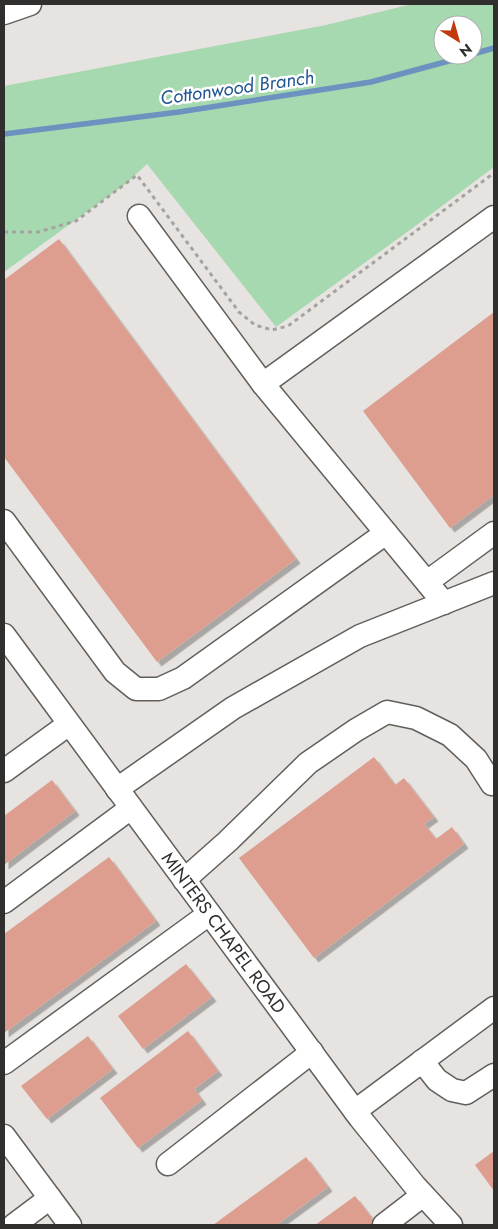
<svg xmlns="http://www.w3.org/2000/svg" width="498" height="1229" viewBox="0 0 498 1229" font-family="Jost,sans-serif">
<defs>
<filter id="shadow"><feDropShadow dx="4.5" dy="4.5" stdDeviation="0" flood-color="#0004"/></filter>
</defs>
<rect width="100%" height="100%" fill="#e6e3e0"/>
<path fill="#a7d9b1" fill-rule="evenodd" d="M412 4H494V167L414 227 276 327 147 164 128 182 4 272V86L326 25ZM443 25H473V55H443Z"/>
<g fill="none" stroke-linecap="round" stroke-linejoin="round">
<path stroke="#6c92bf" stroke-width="5.5" d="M473 54 494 48
M4 134 179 112 371 82 471 55"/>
</g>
<path fill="#de9e8f" filter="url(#shadow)" d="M59 239 296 559 157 662 4 457V280Z
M494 312V495L450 528 363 411Z
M374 757 395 785 404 778 434 817 424 824 436 839 452 827 464 844 314 958 239 858Z
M52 780 75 811 4 865V816Z
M109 857 156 921 4 1033V934Z
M186 964 212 997 143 1049 118 1016Z
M188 1031 218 1071 194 1089 202 1100 138 1148 100 1098Z
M88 1036 113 1069 47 1119 21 1086Z
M494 1151V1191L475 1165Z
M306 1157 328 1187 279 1223 280 1225H213Z
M355 1196 375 1222 371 1225H315Z"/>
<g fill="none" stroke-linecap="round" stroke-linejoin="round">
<defs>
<g id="minor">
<path d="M4 13 30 4"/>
<path d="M139 216 263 384"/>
<path d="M4 521 115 672 136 689H159L183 678 386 533"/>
<path d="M427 582 494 533"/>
<path d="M444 603 263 384 494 217"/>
<path id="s1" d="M4 635 360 1118 415 1186 451 1225"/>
<path d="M4 771 69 724"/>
<path d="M117 789 233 708 360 636 494 583"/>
<path d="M184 880 228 841 308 763 356 730 387 712 416 718 450 735 476 759 492 784"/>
<path d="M4 902 131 808"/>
<path d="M422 1061 437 1080 452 1090 466 1093 494 1075"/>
<path d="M4 1063 209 914"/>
<path d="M355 1111 494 1008"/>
<path d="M4 1136 70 1225"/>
<path d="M168 1164 312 1052"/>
<path d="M14 1225 50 1198"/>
<path d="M384 1225 423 1195"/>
</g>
</defs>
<use href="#minor" stroke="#615f5c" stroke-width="25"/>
<path stroke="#a5a3a0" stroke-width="3" stroke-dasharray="4 4" stroke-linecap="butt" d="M4 232H38L76 221 137 175 239 312 255 325 272 330 288 326 494 173"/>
<use href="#minor" stroke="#fff" stroke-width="22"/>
</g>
<g text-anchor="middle" stroke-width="5" stroke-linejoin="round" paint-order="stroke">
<g font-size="18" fill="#302f2e" stroke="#fff">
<text dy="6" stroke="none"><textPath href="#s1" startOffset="370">MINTERS CHAPEL ROAD</textPath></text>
</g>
<g font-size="19" font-style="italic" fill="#225791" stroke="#fff">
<text transform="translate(237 87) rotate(-8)" y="7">Cottonwood Branch</text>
</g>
</g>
<rect width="498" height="1229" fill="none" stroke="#302f2e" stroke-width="10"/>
<g transform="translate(458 40) rotate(143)"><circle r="24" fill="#ffffff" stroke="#acacab"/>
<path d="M0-4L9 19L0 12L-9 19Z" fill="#c23910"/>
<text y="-8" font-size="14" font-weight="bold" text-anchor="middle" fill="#302f2e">N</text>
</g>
</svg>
